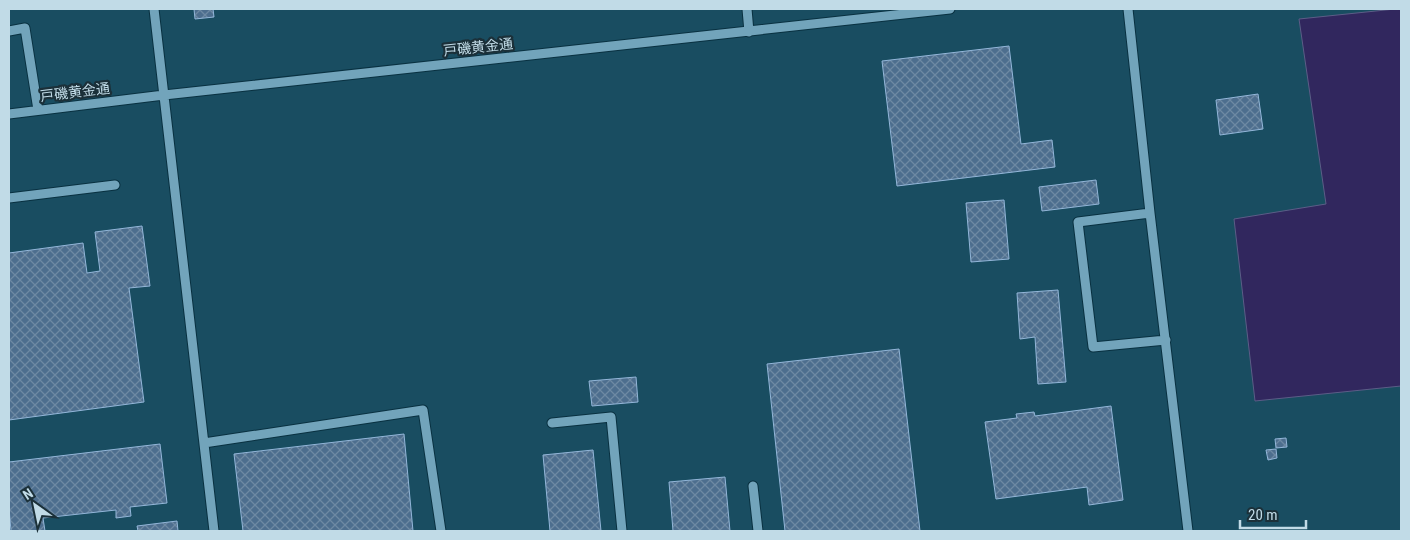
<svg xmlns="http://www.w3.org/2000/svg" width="1410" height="540" viewBox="0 0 1410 540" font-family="'Roboto Condensed','Noto Sans JP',sans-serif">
<defs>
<pattern id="building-cross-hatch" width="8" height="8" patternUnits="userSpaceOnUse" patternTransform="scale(1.25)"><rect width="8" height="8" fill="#4d6e8e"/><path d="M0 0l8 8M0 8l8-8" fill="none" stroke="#6d89a3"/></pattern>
</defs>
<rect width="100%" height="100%" fill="#194d61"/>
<path fill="#31275e" stroke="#5c5d87" d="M1395 9H1401V386L1255 401 1234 219 1326 204 1299 19Z"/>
<path fill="url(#building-cross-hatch)" stroke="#93b6d9" d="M194 9H213L214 17 195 19Z
M1009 46 1021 144 1052 140 1055 167 897 186 882 61Z
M1258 94 1263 129 1220 135 1216 100Z
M1096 180 1099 204 1042 211 1039 187Z
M1004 200 1009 259 971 262 966 203Z
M142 226 150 286 129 288 144 402 9 420V253L83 243 87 273 100 271 95 232Z
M1058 290 1066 382 1038 384 1035 337 1020 339 1017 293Z
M899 349 920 531H785L767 364Z
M636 377 638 402 592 406 589 381Z
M1111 406 1123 500 1089 505 1087 487 996 499 985 422 1017 418 1016 414 1034 412 1035 416Z
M404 434 413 531H243L234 454Z
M1286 438 1287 447 1276 448 1275 439Z
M160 444 167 503 130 507 131 516 116 518V510L43 518 45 531H11L9 508V462Z
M1276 449 1277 458 1268 460 1266 450Z
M593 450 601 531H550L543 455Z
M725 477 730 531H673L669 482Z
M177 521 178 531H138L137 526Z"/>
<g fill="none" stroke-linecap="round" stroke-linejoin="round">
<defs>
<path id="minor" d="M154 9 214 531
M747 9 749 32
M1128 9 1150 213 1188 531
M9 31 25 28 38 110
M9 114 164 95 950 9
M9 198 115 185
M1150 213 1078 222 1093 347 1166 340
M552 423 611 417 622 531
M204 443 423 410 441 531
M753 486 758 531"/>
</defs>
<use href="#minor" stroke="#093141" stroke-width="11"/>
<use href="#minor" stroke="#72a4bb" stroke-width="9"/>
</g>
<g text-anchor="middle" stroke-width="4.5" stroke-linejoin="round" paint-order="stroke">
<g font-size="14" fill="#c1dbe7" stroke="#1b3039">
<text transform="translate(478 47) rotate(-6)" y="5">戸磯黄金通</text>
<text transform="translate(75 92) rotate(-7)" y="5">戸磯黄金通</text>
</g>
</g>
<rect width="1410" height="540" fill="none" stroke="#c1dbe7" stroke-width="20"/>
<g transform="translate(35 505) rotate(327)" stroke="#1b3039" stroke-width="4" paint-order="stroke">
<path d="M0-4L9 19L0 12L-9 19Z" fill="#c1dbe7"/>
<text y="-8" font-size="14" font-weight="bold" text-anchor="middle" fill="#c1dbe7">N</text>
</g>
<path d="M1240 520v8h66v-8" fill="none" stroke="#c1dbe7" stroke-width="2.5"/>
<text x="1248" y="520" font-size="15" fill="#c1dbe7" stroke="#1b3039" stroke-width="4" paint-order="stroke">20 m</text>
</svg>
